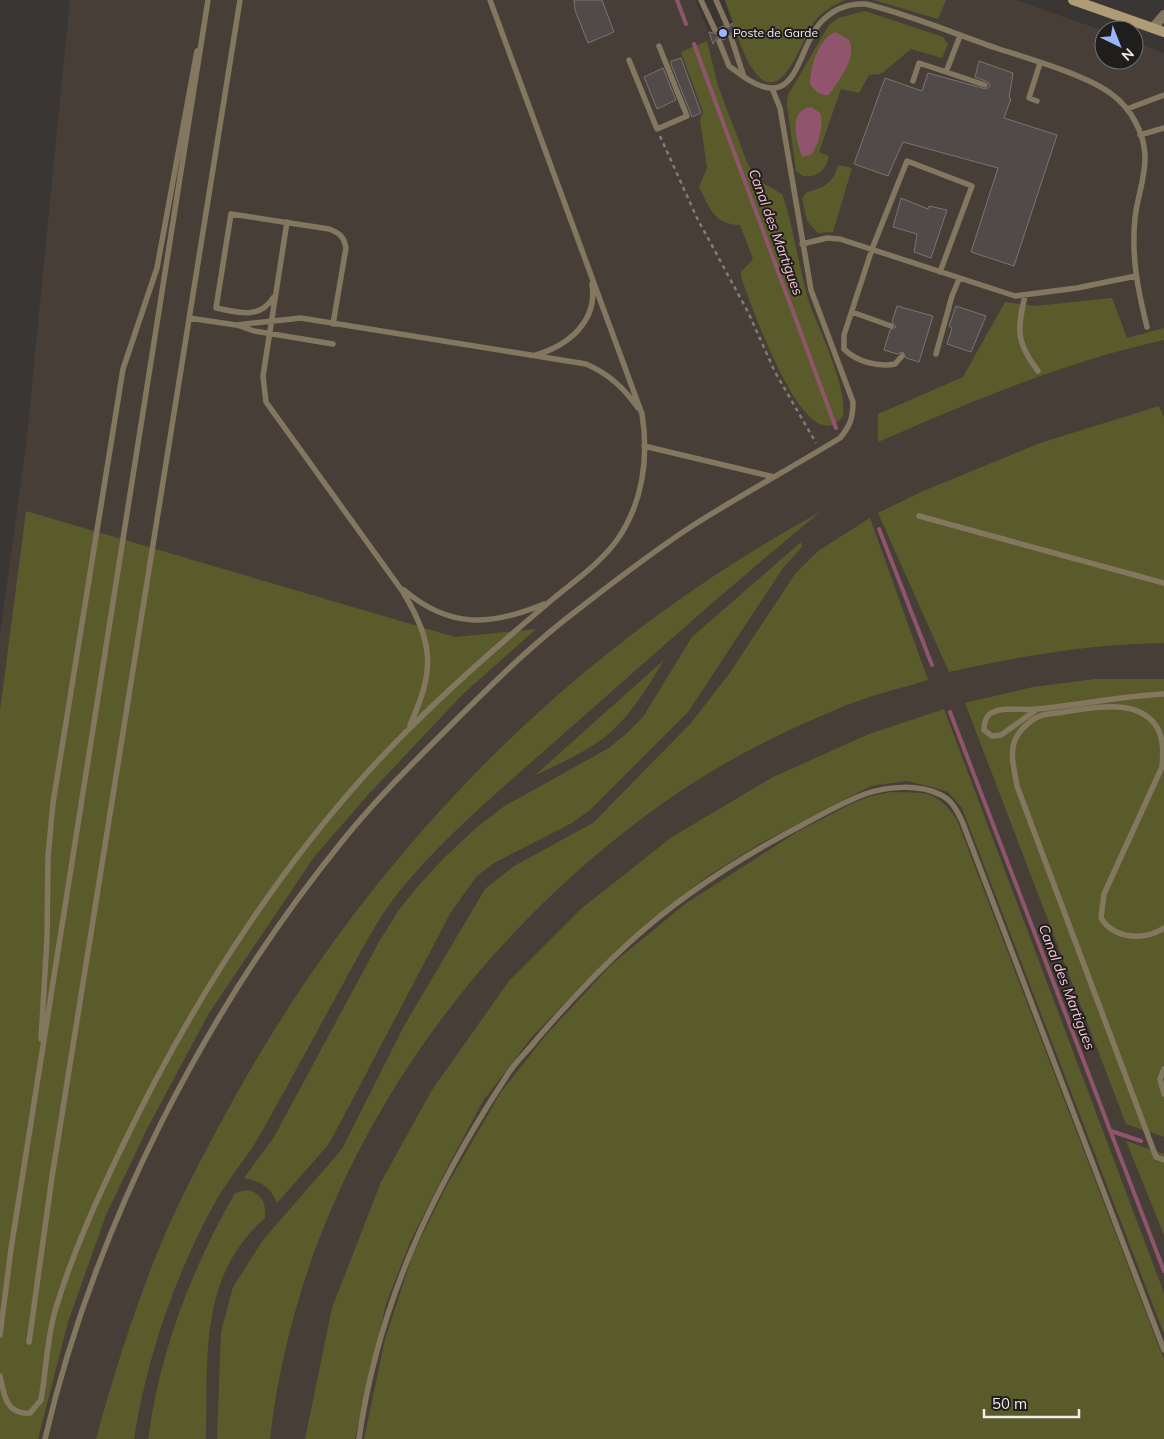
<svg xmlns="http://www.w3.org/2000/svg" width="1164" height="1439" viewBox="0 0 1164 1439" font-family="Mulish,sans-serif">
<rect width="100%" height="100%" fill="#3a3633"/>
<path fill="#473e38" d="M70 0H695L709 32 732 23 724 0H1016L1104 31V60H1134V42L1164 53V1439H0V635L26 445Z"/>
<path fill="#595c2a" d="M725 0H845C833 5 822 12 814 22 802 38 781 114 752 68 741 52 733 19 725 0Z
M874 0H946L938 19Z
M865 11 943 37 948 44 942 58 911 49 881 74 869 75 859 93 841 89 819 152 829 156C826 170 817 178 803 176L796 171 787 105 788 95 829 25 838 18Z
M707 41 718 86 747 162 756 179 782 194C794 228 798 264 808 299 819 332 847 383 843 416 806 467 751 303 742 280L741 272 753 259 740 225C713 224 710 208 699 187L707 168 700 120 703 112 681 52Z
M838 165 852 168 833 232 818 233 807 221 802 198 807 192C823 188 834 183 838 165Z
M1112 298 1127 338 1164 328V340C1067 361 969 402 878 442V414L963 377 1005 302 1035 306Z
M1159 406 1164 417V643C1092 644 1019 656 949 672L878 513 921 492 1040 443Z
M26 511 455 637 536 629 463 694 367 796 314 857 209 1013 148 1127 106 1215 68 1322 38 1439H0V711Z
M820 512C735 582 652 656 569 729 511 781 447 832 398 893 376 921 360 953 343 984 315 1035 288 1085 260 1135 247 1157 230 1177 217 1199 176 1272 147 1356 134 1439H96C112 1380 130 1323 152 1266 174 1209 203 1155 232 1102 371 851 569 650 820 512Z
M870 518 928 680C901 688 873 695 847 705 783 731 719 763 663 803 455 951 299 1182 270 1439H217L221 1332 233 1287 263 1240 342 1149 404 1026 485 889 514 866 593 823 691 723 729 674 795 574 818 551Z
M801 542 802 547 783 568 688 712 590 810 572 823 494 863 477 876 451 912 337 1129 328 1145 277 1203C271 1187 260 1181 244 1178L274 1137 379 942 398 911 418 886 443 859 476 828 503 807 609 748 627 733 643 717 692 637Z
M664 660C650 683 636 707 617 726 595 749 562 762 534 776Z
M1095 679H1164V1137L1126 1124 965 703 1033 687Z
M944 709 1164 1293V1334L962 808 948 792 936 788 907 781 871 786 761 843 708 876 649 921 587 980 531 1038 483 1101 448 1166 411 1240 386 1304 355 1439H305L332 1308 381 1182 432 1090 509 981 582 908 672 837 773 777 869 734Z
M891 792C926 793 936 789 957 820L1164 1360V1439H364L385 1339 413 1254 446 1187 501 1092 546 1035 612 964 685 904 797 832 851 804 871 796Z
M1126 1141 1164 1154V1235Z
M247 1190C262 1193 266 1203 265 1218 198 1277 208 1358 206 1439H148C160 1351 191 1270 235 1193Z"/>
<path fill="#90556c" d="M836 32 849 40C858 57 838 81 829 95 820 96 815 91 810 84 810 67 819 37 836 32Z
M811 107 820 113C825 122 818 147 811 155L802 157C797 142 787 110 811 107Z"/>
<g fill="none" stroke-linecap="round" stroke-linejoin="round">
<path stroke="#90556c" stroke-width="4" d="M677 0 686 24
M694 44 836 428
M879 529 932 665
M950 712 1164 1271
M1111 1131 1141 1141"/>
</g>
<path fill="#504a49" stroke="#797372" d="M574 0H602L614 32 588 43 575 10Z
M732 23 737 34 729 33 724 40 717 37 713 44 709 32 717 34 719 28 723 26 728 29Z
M681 58 701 113 692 117 671 64V61Z
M979 61 1013 73 1009 98 1011 99 1004 118 1057 135 1014 266 971 252 998 168 903 142 888 176 854 164 885 78 922 91 928 73 986 89 990 86 988 82 975 77Z
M663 68 676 100 657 109 644 77Z
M901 198 928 209 929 206 947 210 931 258 914 252 917 234 893 227Z
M897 306 933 316 919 362 906 358 903 352 897 354 884 350 890 330 896 327 892 322Z
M956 306 986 316 971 352 947 344 952 328 949 326Z"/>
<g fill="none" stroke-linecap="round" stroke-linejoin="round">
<path stroke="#807c7a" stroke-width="2.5" stroke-dasharray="4 4" stroke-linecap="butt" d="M660 136 697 218 748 312 775 372 816 443"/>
<path stroke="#847760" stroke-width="5.5" d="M701 0 715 30
M716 0 727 25
M719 41 729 66 744 77 731 37
M629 60 657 129 687 116 659 46
M946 72 960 36
M744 77C799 114 796 49 821 22 833 9 848 3 866 4 911 15 955 34 999 49 1030 59 1090 76 1114 96 1131 109 1144 133 1145 155 1146 176 1137 198 1135 218 1131 256 1138 291 1147 327
M913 81 919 63 985 85
M1037 101 1029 98 1040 63
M1127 109 1164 95
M1140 135 1164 128
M287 222 263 376 266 402 403 592C434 644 435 670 410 725
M802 244 827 238 840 239 1015 296 1077 288 1136 276
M1025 296C1017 330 1016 342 1038 371
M273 298C259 320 237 312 216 308L231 214 329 229C340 233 344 237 346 248L333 324
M852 312 891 326
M189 318 236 325 301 318 586 364C609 374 624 388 638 408
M237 325 254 331 333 344
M936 354 952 296 959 279
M536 355C569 345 598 321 592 284
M902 356 895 364C878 367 857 362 844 349V335L872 249 907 161 972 186 940 272
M644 446 774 477
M919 516 1164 583
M404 590C450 629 491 626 544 604
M1036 710 1001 735 992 736 984 730C984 723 985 717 991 713 1005 706 1022 711 1037 709 1080 705 1121 696 1164 694
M1164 928C1144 941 1114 939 1101 918L1104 894 1162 767C1163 755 1164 741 1158 729 1141 698 1098 707 1070 711 1061 713 1051 713 1043 715 1032 718 1019 730 1015 740 1009 754 1015 772 1017 786L1156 1157 1164 1160
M41 1039 47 939 48 857 53 803 123 369 157 268 197 51
M1164 1069 1160 1079 1164 1094
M0 1335 11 1249 208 0
M29 1342 52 1177 240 0
M0 1376C4 1395 6 1415 30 1413L41 1400C46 1371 47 1339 55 1311 72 1254 97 1199 123 1145 195 995 293 842 414 724 456 682 501 643 547 604 570 584 599 565 617 540 643 503 649 457 642 414L490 0
M45 1439C95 1225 205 1010 344 839 379 796 418 758 457 719 496 680 536 641 580 608 616 580 654 551 692 526 741 495 791 468 840 438 850 426 853 418 853 402L811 290 780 108 772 88
M359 1439C378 1304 432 1190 506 1077 514 1063 527 1052 537 1039 566 1005 597 972 631 941 680 896 745 855 804 824 824 813 844 802 865 794 888 786 919 784 941 795 952 800 957 811 962 821L1164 1350"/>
<path stroke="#847760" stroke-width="10" d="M1153 28 1164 15"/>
<path stroke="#af9b76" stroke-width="10" d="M1073 0 1164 32"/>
</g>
<circle fill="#9bb5fd" stroke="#201e1c" stroke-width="2" cx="723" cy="33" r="5"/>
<g text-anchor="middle" stroke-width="4" stroke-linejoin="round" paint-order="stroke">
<g font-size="12" fill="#eeebe9" stroke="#201e1c" text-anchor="start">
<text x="733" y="37">Poste de Garde</text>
</g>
<g font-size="14" font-style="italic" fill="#fbc4d7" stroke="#201e1c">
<text transform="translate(776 232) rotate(70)" y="5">Canal des Martigues</text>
<text transform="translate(1067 987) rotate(69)" y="5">Canal des Martigues</text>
</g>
</g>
<g transform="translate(1119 45) rotate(137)"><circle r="24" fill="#201e1c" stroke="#72706e"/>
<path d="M0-4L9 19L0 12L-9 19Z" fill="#9bb5fd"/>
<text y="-8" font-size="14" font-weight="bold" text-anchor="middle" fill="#eeebe9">N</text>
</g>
<path d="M984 1409v8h95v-8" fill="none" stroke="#eeebe9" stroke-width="2.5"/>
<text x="992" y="1409" font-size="15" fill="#eeebe9" stroke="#201e1c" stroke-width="4" paint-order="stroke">50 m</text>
</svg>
